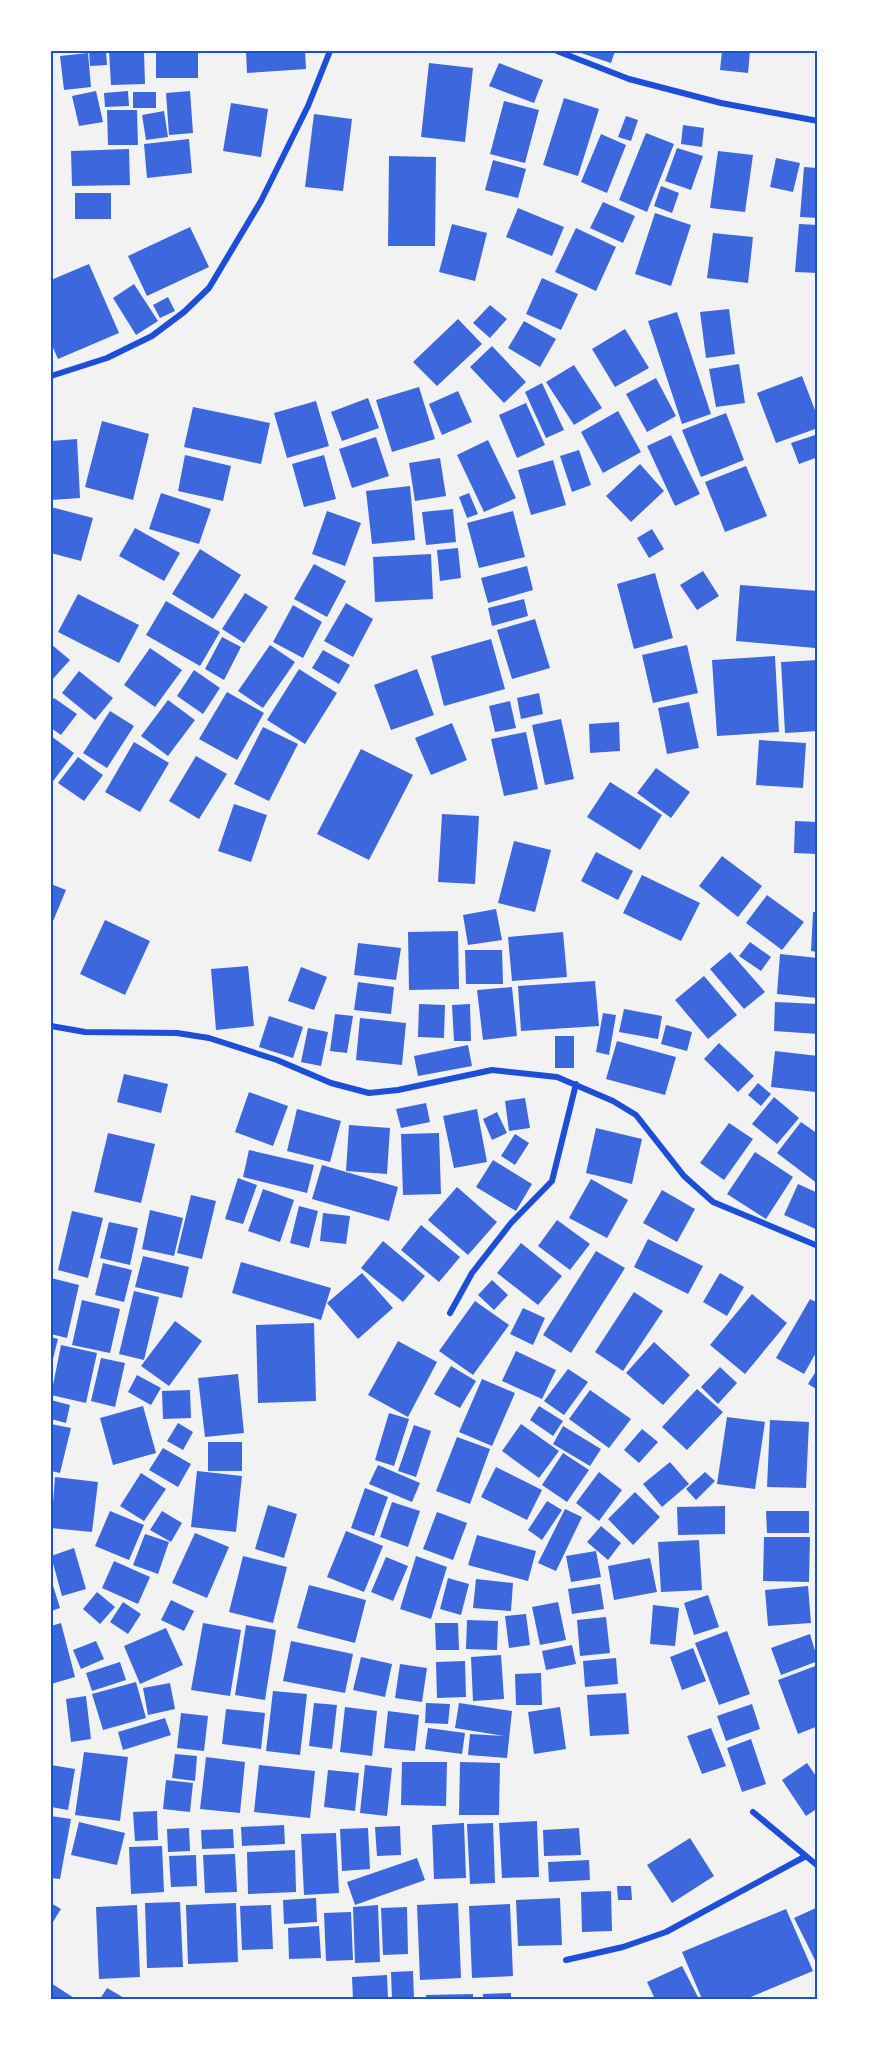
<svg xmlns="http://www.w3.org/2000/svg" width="869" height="2050" viewBox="0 0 869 2050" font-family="'Crimson Pro',serif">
<rect width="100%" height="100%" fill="#f2f2f2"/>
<path fill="#3d67dc" d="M89 51H106L107 65 90 66Z
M109 51H144L145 84 111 85Z
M156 51H198V78H156Z
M246 51H305L306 69 247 73Z
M575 51H615L611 63Z
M722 51H750L748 73 720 70Z
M88 53 91 87 64 90 60 56Z
M429 63 473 68 465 142 421 137Z
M499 63 543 80 534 103 489 86Z
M96 91 103 122 79 126 72 96Z
M128 91 129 106 105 107 104 93Z
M190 91 193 133 169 135 166 93Z
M133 92H156V108H133Z
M564 98 599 109 578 176 543 165Z
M504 101 539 110 525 163 490 154Z
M231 103 268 109 261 157 223 151Z
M107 110H137L138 145H108Z
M164 111 168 137 146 140 142 115Z
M314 114 352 119 343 191 305 187Z
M626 116 638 120 631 141 618 137Z
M683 125 704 128 702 147 681 144Z
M646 133 674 144 647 212 619 200Z
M601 134 626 145 607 193 581 182Z
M189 139 192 173 147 178 144 144Z
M677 148 703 156 691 190 665 181Z
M129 149 130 185 72 186 71 151Z
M718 151 753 155 745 212 710 208Z
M389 156 436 157 435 246H388Z
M776 158 800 163 793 192 770 187Z
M493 160 526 169 518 198 485 190Z
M804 167 818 168V218L800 217Z
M661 186 679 193 672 213 654 206Z
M75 193H111V219H75Z
M603 202 635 216 623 243 590 228Z
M518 208 564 227 552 256 506 237Z
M655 213 691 225 671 286 635 274Z
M452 224 487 233 475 281 439 272Z
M799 224 818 225V273L795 272Z
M190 227 209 267 147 296 128 256Z
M576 228 616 247 596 291 555 272Z
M713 233 753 237 748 283 707 278Z
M89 264 119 333 58 359 51 343V280Z
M542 278 578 294 561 330 526 314Z
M134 284 158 321 136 335 113 298Z
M168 297 175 311 160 318 153 305Z
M490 305 507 319 490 338 473 323Z
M729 309 735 354 706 358 700 312Z
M677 312 711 414 682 424 648 321Z
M458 319 482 344 437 386 413 362Z
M524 321 556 339 540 367 508 348Z
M625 329 649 368 615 387 592 349Z
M492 346 526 382 504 403 470 367Z
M739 364 745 403 716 407 709 369Z
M574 365 602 408 574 425 546 382Z
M802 376 818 418V428L776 443 757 393Z
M656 378 676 416 647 432 626 394Z
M542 383 564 430 546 438 525 392Z
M419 387 435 439 392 452 376 400Z
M458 391 472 422 442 435 429 404Z
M368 398 379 428 342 441 331 412Z
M316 401 329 446 287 458 274 413Z
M526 403 545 445 517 458 499 415Z
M193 407 270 423 261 464 184 447Z
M618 411 641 452 603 473 581 432Z
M726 413 744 460 701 477 682 430Z
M102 421 149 434 133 500 85 487Z
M818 434V457L799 464 791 443Z
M671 435 700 494 675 506 647 446Z
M376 437 389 476 352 488 339 449Z
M77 439 80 498 51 500V441Z
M488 440 516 498 484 512 457 455Z
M579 450 591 485 572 492 560 456Z
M185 455 231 466 223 501 178 491Z
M324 455 336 499 304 507 292 464Z
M440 458 446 496 415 501 409 463Z
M553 460 566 505 531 515 518 470Z
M640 464 664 491 631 522 606 496Z
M746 466 767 516 725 532 705 482Z
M410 486 415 540 372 544 366 491Z
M161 493 211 509 199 544 149 529Z
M469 493 478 514 467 518 459 497Z
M51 507 93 518 81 561 51 553Z
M453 509 456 542 426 545 422 512Z
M327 511 361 523 345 566 312 554Z
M513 511 525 557 479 568 467 523Z
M135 528 180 553 164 581 119 556Z
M652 529 664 549 649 558 637 538Z
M458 548 461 578 440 581 437 550Z
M200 549 241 575 213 619 172 594Z
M431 554 433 599 375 602 373 557Z
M314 564 346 581 327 617 294 599Z
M527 566 533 590 488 603 481 578Z
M703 571 719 596 697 610 680 585Z
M655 573 673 638 634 649 617 584Z
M740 585 818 591 815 648 736 641Z
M245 593 268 607 244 643 222 629Z
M78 594 139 625 119 663 58 632Z
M524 599 528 616 492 626 488 608Z
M166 601 220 632 200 666 146 635Z
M346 603 373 619 353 657 324 641Z
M293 605 322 622 303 658 273 642Z
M535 619 550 668 512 679 497 630Z
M222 637 241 647 224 680 205 669Z
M491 639 505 689 444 706 431 656Z
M51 644 70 660 51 681Z
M270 645 295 662 263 708 238 691Z
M687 645 698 693 653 703 642 655Z
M150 648 182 670 155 707 124 685Z
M323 650 350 665 339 684 312 668Z
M775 656 779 732 717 736 712 660Z
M818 660V731L785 733 781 662Z
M299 669 337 693 305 744 267 720Z
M417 669 434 715 391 730 374 685Z
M194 670 220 688 203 714 177 696Z
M79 671 113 698 95 720 62 693Z
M227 692 264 713 237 760 199 739Z
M539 693 543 714 521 719 517 698Z
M54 698 77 714 61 735 51 728V702Z
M168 700 195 720 168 756 141 736Z
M510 701 516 728 495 732 489 706Z
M689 702 699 748 667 754 658 708Z
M110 711 134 726 107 768 83 753Z
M561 719 574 779 545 785 532 725Z
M619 722 620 751 590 753 589 724Z
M452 723 467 760 431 775 415 738Z
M263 727 298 744 269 801 234 784Z
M526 732 538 789 504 796 491 739Z
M51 736 74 753 51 784Z
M759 740 806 743 803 788 756 785Z
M134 742 169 763 140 812 105 792Z
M361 749 413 775 369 860 317 834Z
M196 756 227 774 199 819 169 801Z
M78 757 103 775 84 801 58 783Z
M656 768 690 792 671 818 637 793Z
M610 782 662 815 640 850 587 817Z
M234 804 267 815 251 862 218 851Z
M442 814 479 816 475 884 438 882Z
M795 821 818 822V854L794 853Z
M514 841 551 850 535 912 498 903Z
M596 852 633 871 618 900 581 881Z
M722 856 762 886 738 917 699 886Z
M642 875 700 903 681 941 623 913Z
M51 884 66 890 51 926Z
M767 895 804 922 782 950 746 923Z
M496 909 502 940 468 945 463 915Z
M813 912H818V952L811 951Z
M105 920 150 941 125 995 80 974Z
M458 931 459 989 409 990 408 932Z
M563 932 567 977 512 981 508 937Z
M750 942 771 957 761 971 739 956Z
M358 943 401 948 396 980 354 975Z
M465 950H502L503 984H466Z
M730 952 765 992 744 1009 710 969Z
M780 954 818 958V998L777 994Z
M248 966 254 1026 216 1030 211 969Z
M301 967 327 977 314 1010 288 1001Z
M704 976 737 1015 708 1039 675 1000Z
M595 981 599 1026 521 1031 518 986Z
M358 982 394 987 391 1014 354 1010Z
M512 987 517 1036 483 1040 477 990Z
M775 1002 818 1004V1034L774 1031Z
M419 1004 445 1005 444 1038 418 1037Z
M470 1004 471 1041H454L452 1005Z
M624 1009 662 1016 658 1039 619 1032Z
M603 1013 616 1015 609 1055 596 1052Z
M335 1014 353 1016 347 1053 330 1051Z
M269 1016 303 1027 293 1058 259 1047Z
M360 1018 406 1023 402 1065 356 1060Z
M666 1025 692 1032 687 1051 661 1044Z
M308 1028 328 1032 321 1066 301 1062Z
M555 1036H574V1068H555Z
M617 1041 676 1057 665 1095 606 1079Z
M719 1043 754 1076 738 1092 704 1059Z
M468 1045 472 1066 418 1076 414 1056Z
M775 1051 818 1056 816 1092 771 1087Z
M124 1074 168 1084 161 1113 117 1102Z
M758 1083 771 1094 761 1106 748 1095Z
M249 1092 288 1106 273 1146 235 1132Z
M774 1097 799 1118 777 1144 752 1124Z
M525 1098 530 1128 509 1131 505 1101Z
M426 1103 430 1122 401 1128 396 1109Z
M297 1109 341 1121 330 1162 287 1151Z
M477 1109 487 1162 454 1168 443 1116Z
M497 1112 507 1133 492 1140 483 1119Z
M801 1122 818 1134V1184L777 1153Z
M729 1123 753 1139 724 1180 700 1163Z
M349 1125 390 1128 387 1174 346 1171Z
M596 1128 642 1139 632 1184 586 1173Z
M108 1133 155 1144 141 1203 94 1192Z
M439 1133 441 1194 403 1195 401 1134Z
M515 1134 529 1143 515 1165 501 1156Z
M249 1150 314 1165 307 1193 243 1177Z
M755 1152 793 1177 766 1219 727 1194Z
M493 1160 532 1184 516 1211 476 1187Z
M322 1165 398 1187 389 1221 312 1199Z
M238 1178 257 1185 243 1224 225 1219Z
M591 1179 628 1200 607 1238 569 1218Z
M798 1184 818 1193V1230L784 1215Z
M457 1187 497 1222 468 1255 428 1220Z
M263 1189 294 1200 280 1242 248 1231Z
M662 1190 695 1209 677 1242 643 1223Z
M191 1195 216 1201 202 1259 177 1253Z
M299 1206 318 1211 309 1248 290 1243Z
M150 1210 183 1218 174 1256 142 1249Z
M72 1211 103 1218 88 1278 58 1270Z
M323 1213 350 1216 346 1244 320 1241Z
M557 1220 590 1244 570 1270 538 1246Z
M109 1222 138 1228 130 1265 100 1258Z
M421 1225 460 1257 439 1282 401 1250Z
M648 1239 703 1266 688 1294 634 1267Z
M383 1241 425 1276 403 1302 361 1268Z
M521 1243 562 1276 538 1305 497 1273Z
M596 1251 625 1268 571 1353 543 1335Z
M143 1256 189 1267 182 1298 135 1287Z
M241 1262 331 1288 321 1320 232 1293Z
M103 1263 132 1270 124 1302 95 1295Z
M362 1273 393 1308 358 1339 327 1303Z
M720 1273 744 1287 727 1316 703 1302Z
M51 1278 79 1285 67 1338 51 1334Z
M492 1280 508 1295 494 1310 478 1295Z
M134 1291 159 1297 144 1360 119 1354Z
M634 1292 663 1311 623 1371 595 1352Z
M752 1294 787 1323 745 1374 710 1345Z
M810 1299 818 1303V1349L804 1374 776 1358Z
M82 1300 120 1309 110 1353 72 1345Z
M475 1301 509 1325 473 1375 439 1351Z
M523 1308 545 1318 533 1345 510 1334Z
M175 1321 202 1341 169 1386 141 1366Z
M314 1323 316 1401 258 1403 256 1325Z
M51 1337 58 1339 52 1363 51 1362Z
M398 1341 437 1362 408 1417 368 1395Z
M654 1342 690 1375 663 1405 626 1373Z
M61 1345 97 1353 86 1403 51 1395Z
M516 1351 556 1370 542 1399 502 1381Z
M101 1358 125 1363 115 1407 91 1401Z
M451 1366 476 1381 460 1408 434 1394Z
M720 1367 737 1383 718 1404 701 1387Z
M818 1368V1390L808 1384Z
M568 1369 588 1382 564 1415 544 1401Z
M238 1374 244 1433 205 1437 198 1378Z
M137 1375 161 1388 151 1405 128 1392Z
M482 1379 515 1393 492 1446 459 1432Z
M697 1389 723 1412 687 1450 662 1427Z
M190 1390 191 1418 163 1419 162 1391Z
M590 1390 631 1419 609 1448 569 1419Z
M51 1400 70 1405 66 1423 51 1419Z
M143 1406 156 1453 113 1465 100 1418Z
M539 1406 563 1421 553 1436 530 1420Z
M389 1413 409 1419 394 1466 375 1460Z
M727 1417 765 1422 755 1489 717 1484Z
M770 1420 809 1422 806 1488 767 1487Z
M178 1423 193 1432 183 1450 167 1441Z
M51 1424 71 1428 60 1473 51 1471Z
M521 1424 559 1451 539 1478 502 1451Z
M414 1425 431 1431 416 1477 398 1471Z
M563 1426 601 1449 590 1466 553 1444Z
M642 1429 658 1442 639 1463 624 1450Z
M457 1437 490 1449 470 1504 436 1491Z
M208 1442H242V1471H208Z
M163 1448 191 1464 178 1487 149 1470Z
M563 1453 589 1470 567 1502 542 1485Z
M670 1462 689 1484 662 1507 643 1484Z
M378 1465 420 1483 412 1502 369 1484Z
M496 1467 542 1490 527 1520 481 1497Z
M197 1471 242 1476 236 1532 191 1527Z
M599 1472 622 1490 599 1521 576 1503Z
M705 1472 715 1481 696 1500 686 1489Z
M141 1473 166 1489 144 1521 120 1506Z
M55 1477 98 1482 92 1532 51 1528Z
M365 1488 388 1497 374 1536 351 1528Z
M635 1492 660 1517 633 1545 608 1519Z
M547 1501 562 1510 542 1540 528 1530Z
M392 1502 420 1511 408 1547 380 1537Z
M268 1505 297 1514 284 1558 255 1549Z
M725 1506V1534L678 1535 677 1507Z
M565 1509 582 1517 556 1571 538 1563Z
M110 1511 144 1525 129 1560 95 1546Z
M162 1511 182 1523 171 1542 150 1530Z
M766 1511H809V1533H767Z
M437 1512 467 1523 453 1560 423 1549Z
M601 1526 621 1543 608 1560 587 1542Z
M346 1531 383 1546 364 1592 327 1577Z
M195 1533 229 1547 207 1598 172 1583Z
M145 1534 169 1542 158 1574 133 1565Z
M477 1535 536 1551 528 1581 468 1565Z
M764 1537H810L809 1582 763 1581Z
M699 1540 702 1590 661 1592 658 1542Z
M74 1548 86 1589 62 1596 51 1556Z
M596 1551 601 1577 571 1582 566 1556Z
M243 1556 287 1567 273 1623 229 1612Z
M416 1556 447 1567 431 1619 400 1609Z
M386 1557 408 1566 393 1601 371 1592Z
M650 1558 657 1592 614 1600 608 1566Z
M114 1561 150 1577 138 1604 102 1588Z
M448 1578 469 1584 461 1615 440 1609Z
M51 1579 60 1608 51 1611Z
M476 1579 513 1583 511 1611 473 1608Z
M600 1584 604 1609 572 1614 568 1589Z
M309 1585 366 1600 355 1643 297 1628Z
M808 1586 811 1623 768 1626 765 1590Z
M97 1592 115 1607 100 1624 83 1609Z
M708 1595 719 1627 694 1635 684 1603Z
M171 1600 194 1611 184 1631 161 1620Z
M123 1602 141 1614 128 1634 110 1622Z
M558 1602 566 1640 540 1645 532 1607Z
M653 1605 679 1608 675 1646 650 1644Z
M526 1614 530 1645 509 1648 505 1616Z
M606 1617 610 1653 580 1656 577 1620Z
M467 1620 498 1621 497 1650 466 1649Z
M61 1623 75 1677 51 1684V1626Z
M203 1623 241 1630 230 1696 191 1690Z
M435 1623H458L459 1650H436Z
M246 1625 276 1630 265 1700 235 1695Z
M166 1628 183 1665 140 1684 124 1646Z
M727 1631 750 1694 719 1705 695 1643Z
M810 1634 818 1661 781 1675 771 1648Z
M96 1641 104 1659 81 1669 73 1650Z
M291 1641 353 1654 345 1693 283 1681Z
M572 1645 576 1664 546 1670 542 1651Z
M693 1648 706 1681 682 1690 670 1657Z
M501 1655 504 1699 473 1701 471 1657Z
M361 1657 392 1664 385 1697 353 1690Z
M616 1658 618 1684 585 1687 583 1661Z
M465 1661 466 1697 437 1698 436 1662Z
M120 1662 126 1680 92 1691 86 1673Z
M400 1664 427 1668 422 1702 395 1698Z
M818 1665V1726L798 1734 778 1680Z
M541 1673 542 1705H516L515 1674Z
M136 1682 146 1718 103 1730 92 1694Z
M170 1683 175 1709 148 1715 143 1688Z
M273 1691 307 1694 300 1755 266 1751Z
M626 1693 629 1734 590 1736 587 1695Z
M86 1696 91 1739 71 1742 66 1699Z
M314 1703 337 1705 332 1749 309 1746Z
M426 1703 450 1704 448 1724 425 1723Z
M459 1703 512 1711 507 1758 468 1755 470 1734 504 1736 455 1728Z
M752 1704 760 1729 726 1741 717 1716Z
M345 1707 377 1711 372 1756 340 1752Z
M560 1707 566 1749 534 1754 528 1712Z
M226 1709 265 1713 261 1749 222 1744Z
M388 1711 419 1715 415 1751 384 1748Z
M181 1713 208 1716 204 1751 177 1748Z
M165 1718 171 1735 123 1750 118 1732Z
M428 1728 465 1733 462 1754 425 1749Z
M711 1728 726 1766 702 1774 687 1736Z
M751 1739 766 1784 742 1792 727 1748Z
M84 1752 128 1757 120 1821 75 1815Z
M175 1754 197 1756 195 1781 172 1778Z
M206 1757 245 1762 240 1813 200 1809Z
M402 1762H447L446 1806 401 1805Z
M460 1762 500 1763 499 1815H459Z
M807 1763 818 1779V1808L806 1816 782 1780Z
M51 1765 75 1769 68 1810 51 1807Z
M259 1765 315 1771 310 1818 254 1812Z
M365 1765 392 1768 387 1816 360 1813Z
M328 1770 359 1773 355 1811 324 1807Z
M166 1780 193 1783 190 1812 163 1809Z
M157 1811 158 1840 135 1841 133 1812Z
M51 1816 71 1819 60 1879 51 1878Z
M537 1821 539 1877 502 1878 499 1823Z
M79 1822 125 1833 117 1865 71 1855Z
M464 1823 466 1878 434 1879 432 1825Z
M493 1823 495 1883 470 1884 467 1824Z
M284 1825 285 1844 242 1846 241 1827Z
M400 1826 401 1855 377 1856 375 1827Z
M189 1828 190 1851 168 1852 167 1829Z
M368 1828 370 1869 342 1871 340 1829Z
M579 1828 581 1855 544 1856 543 1830Z
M233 1829 234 1848 202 1849 201 1830Z
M336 1833 339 1893 304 1895 301 1834Z
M690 1838 714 1876 672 1903 647 1865Z
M162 1846 164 1892 131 1894 129 1847Z
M295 1850 296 1892 248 1894 247 1852Z
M235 1854 237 1892 205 1893 203 1855Z
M196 1855 197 1886 171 1887 169 1856Z
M417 1858 425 1880 355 1905 347 1882Z
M589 1860 590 1880 549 1882 548 1862Z
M617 1886H631L632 1900H618Z
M611 1891 612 1931 582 1932 581 1892Z
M316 1898 317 1922 284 1924 283 1900Z
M560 1898 562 1945 518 1946 516 1900Z
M180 1902 183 1967 147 1968 145 1903Z
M51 1903 61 1909 51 1925Z
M236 1903 238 1962 188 1964 186 1905Z
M458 1903 461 1978 420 1980 417 1905Z
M510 1904 513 1976 472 1978 469 1906Z
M137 1905 140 1977 99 1979 96 1907Z
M271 1905 273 1949 242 1950 240 1906Z
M378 1905 380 1962 355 1963 353 1907Z
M407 1907 408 1954 383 1955 381 1908Z
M818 1907V1966L794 1918Z
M786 1909 813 1971 746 1999H702L682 1952Z
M351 1912 353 1960 326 1961 324 1913Z
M319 1926 321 1958 289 1959 288 1928Z
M682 1966 699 1999H655L647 1982Z
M413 1971 414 1999H392L391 1972Z
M387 1975 388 1999H353L352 1977Z
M51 1983 74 1998V1999H51Z
M107 1988 126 1999H100Z
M511 1993V1999H483V1994Z
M473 1994V1999H426V1995Z"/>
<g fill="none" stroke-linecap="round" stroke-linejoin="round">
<path stroke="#1d4ed8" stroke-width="6" d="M557 51 629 79 721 103 818 121
M51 376 107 358 152 336 184 312 209 288 261 201 308 106 330 51
M51 1026 85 1032 177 1033 209 1038 277 1060 331 1083 369 1093 398 1090 492 1070 557 1077 613 1101 636 1115 684 1176 713 1202 818 1246
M450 1313 472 1273 511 1223 552 1181 576 1084
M753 1812 818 1866
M566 1960 623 1947 666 1932 806 1856"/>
</g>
<rect width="869" height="2050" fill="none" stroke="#ffffff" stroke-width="105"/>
<rect x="52" y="52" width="764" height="1946" fill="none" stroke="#1d4ed8" stroke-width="2"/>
</svg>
